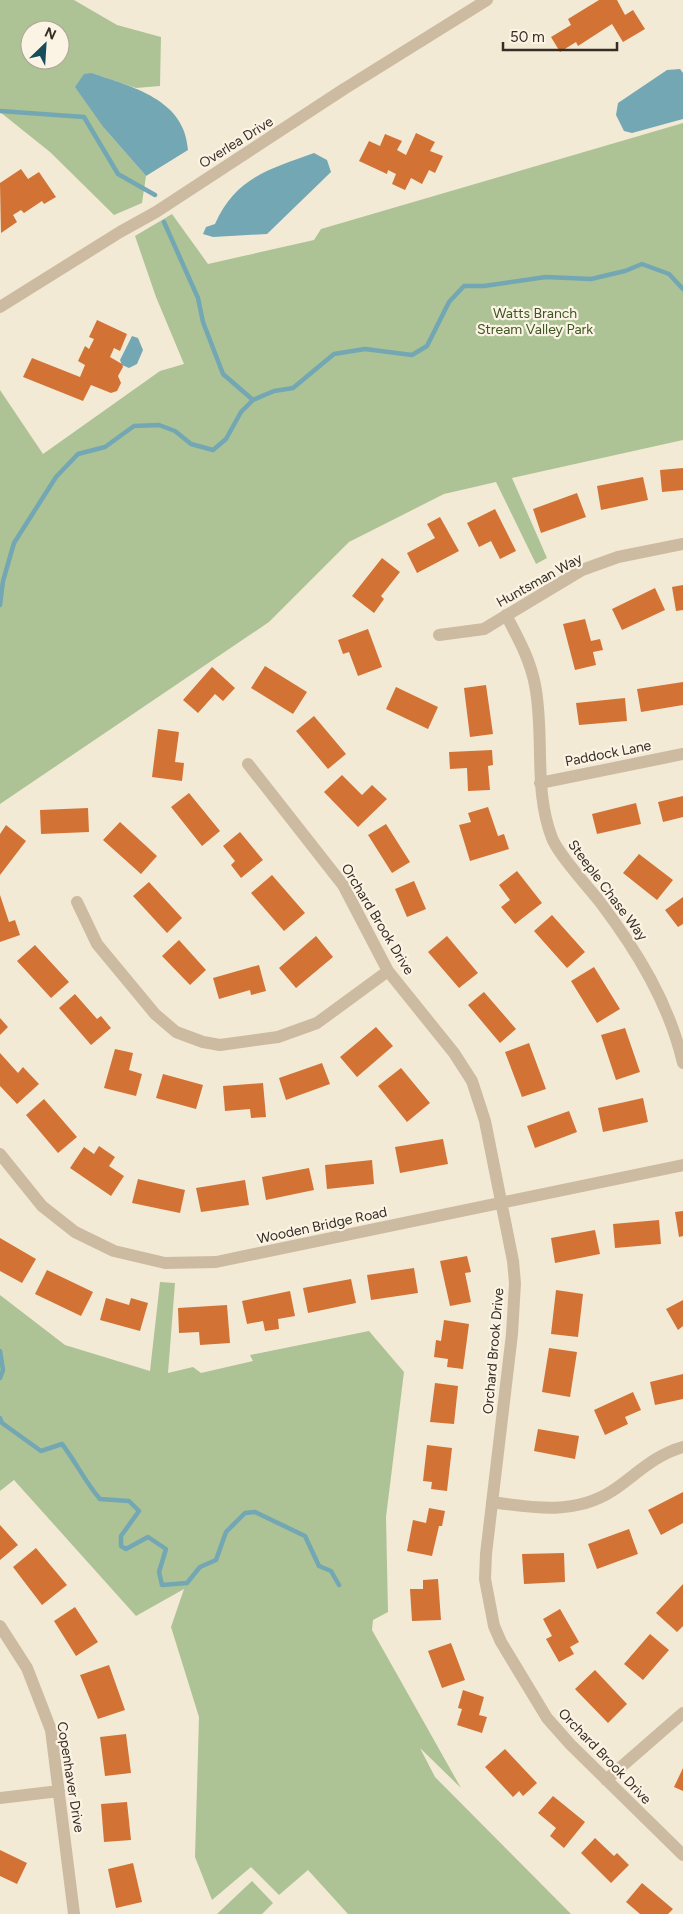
<svg xmlns="http://www.w3.org/2000/svg" width="683" height="1914" viewBox="0 0 683 1914" font-family="Figtree,sans-serif">
<rect width="100%" height="100%" fill="#f3ead6"/>
<path fill="#adc395" fill-rule="evenodd" d="M0 0H74L117 25 161 37 160 86 136 88 92 73 104 128 146 176 142 203 114 215 50 152 0 112ZM30 30H60V60H30Z
M683 123V440L512 478 547 558 536 564 496 482 444 494 349 542 269 622 0 804V390L43 454 160 371 184 364 156 297 135 236 172 214 208 264 314 240 321 229Z
M160 1282 175 1283 168 1373 193 1367 201 1373 253 1361 250 1355 369 1331 404 1372 386 1517 388 1612 373 1620 372 1630 461 1788 420 1748 435 1777 571 1914H348L308 1870 279 1895 251 1867 212 1900 195 1857 199 1717 171 1627 184 1589 136 1616 14 1480 0 1491V1295L65 1345 150 1371Z
M252 1881 273 1903 262 1914H217Z"/>
<path fill="#73a7b3" d="M680 69 683 73V119L632 133 624 131 616 115 618 103 667 70Z
M92 73C132 87 185 99 188 150L146 176 104 128 75 87 84 74Z
M314 153 327 160 331 172 267 234 213 237 203 234 206 227 215 224C236 177 270 169 314 153Z
M132 336 138 338 143 350 137 364 129 368 122 365 120 360Z"/>
<g fill="none" stroke-linecap="round" stroke-linejoin="round">
<path stroke="#73a7b3" stroke-width="4.5" d="M0 111 84 117 118 174 155 195
M164 222 198 298 203 322 223 374 253 400
M0 605 3 581 14 543 56 477 78 454 105 447 134 426 159 425 175 431 191 444 213 450 226 439 241 412 253 400 274 391 293 388 334 354 365 349 412 355 427 346 449 302 464 286H484L546 277 591 279 625 271 642 264 669 274 683 289
M0 1351 3 1370 0 1378
M0 1418 2 1423 41 1451 62 1444C76 1462 85 1482 100 1499L129 1501 139 1511 121 1536V1546L126 1549 148 1537 166 1549 159 1572 162 1585 187 1583 200 1567 216 1560 226 1532 245 1513 255 1512 305 1536 319 1566 331 1571 339 1585"/>
</g>
<path fill="#d27235" d="M599 0H617L625 15 633 10 645 29 623 42 612 24 578 46 576 42 560 52 551 37 571 25 568 19Z
M416 133 435 142 430 151 443 156 435 173 429 170 422 184 411 178 405 190 392 184 396 174 388 170 387 174 359 161 369 141 380 146 385 134 402 141 397 150 406 155Z
M21 169 28 179 39 172 56 197 44 204 42 201 24 213 21 210 13 215 17 222 1 233 0 183Z
M97 320 127 334 120 351 114 348 110 357 122 364 123 367 118 376 121 383 117 391 111 393 91 385 83 401 23 377 32 358 80 377 85 365 78 361 85 346 89 349 94 339 89 337Z
M683 468V490L662 492 660 470Z
M643 477 648 500 601 510 597 486Z
M577 493 586 517 541 533 533 509Z
M495 509 516 551 500 559 491 541 479 547 467 523Z
M440 517 459 551 417 573 407 553 435 538 427 524Z
M382 558 400 572 381 596 384 599 374 613 352 596Z
M683 585V610L676 611 672 587Z
M655 588 665 610 622 630 612 609Z
M585 619 591 641 600 639 603 650 593 652 596 665 575 670 563 624Z
M368 629 382 667 358 676 349 652 343 654 338 640Z
M265 666 307 692 293 714 251 688Z
M212 667 235 688 223 701 215 694 198 713 183 700Z
M683 682V705L641 712 637 689Z
M486 685 493 734 470 737 464 688Z
M396 687 438 707 428 729 386 709Z
M625 698 627 721 579 725 576 703Z
M314 716 346 754 328 769 296 731Z
M158 729 179 732 175 762 184 763 182 781 152 777Z
M492 750 493 765 488 766 490 790 468 791 467 768 450 769 449 752Z
M342 775 362 795 372 785 387 799 358 827 324 792Z
M189 793 220 831 202 846 171 807Z
M683 796V817L663 822 658 802Z
M636 803 641 824 597 834 592 814Z
M488 807 498 836 504 834 509 849 470 861 459 825 471 822 468 813Z
M88 808 89 832 41 834 40 810Z
M120 822 157 856 141 874 103 840Z
M386 824 410 862 392 873 368 835Z
M6 825 26 841 0 875V834Z
M240 832 263 860 241 878 231 865 235 861 223 846Z
M639 854 673 880 657 900 623 873Z
M517 871 542 903 515 924 501 907 510 900 499 885Z
M272 875 305 913 284 931 251 893Z
M414 881 426 909 407 917 395 889Z
M149 882 182 918 167 933 133 896Z
M0 895 9 922 15 920 20 935 0 942Z
M683 897V924L678 927 665 910Z
M552 915 585 952 567 968 534 931Z
M316 936 333 957 296 988 279 968Z
M447 936 478 973 459 988 428 952Z
M179 940 206 970 190 985 162 956Z
M35 945 69 982 51 998 17 961Z
M259 965 266 991 251 995 250 990 219 999 213 978Z
M594 967 620 1009 597 1023 571 981Z
M484 992 516 1029 500 1043 468 1005Z
M75 994 97 1019 101 1016 111 1028 91 1045 59 1008Z
M0 1018 8 1027 0 1035Z
M376 1027 393 1046 357 1077 340 1057Z
M625 1028 640 1072 616 1080 601 1035Z
M529 1043 546 1089 522 1097 505 1052Z
M115 1049 133 1053 129 1070 142 1074 136 1096 104 1088Z
M0 1053 18 1073 23 1067 39 1084 17 1104 0 1086Z
M322 1063 330 1084 286 1100 279 1078Z
M401 1068 430 1103 407 1122 378 1086Z
M163 1074 203 1085 196 1109 156 1098Z
M263 1083 266 1117 251 1118 250 1109 225 1111 223 1086Z
M643 1098 648 1122 603 1132 598 1108Z
M44 1099 77 1137 58 1153 26 1115Z
M569 1111 577 1132 535 1148 527 1126Z
M443 1139 448 1164 400 1173 395 1147Z
M99 1146 115 1157 109 1166 124 1176 111 1196 70 1168 84 1147 94 1154Z
M372 1160 374 1184 327 1189 325 1165Z
M309 1168 314 1190 266 1200 262 1177Z
M138 1179 185 1190 180 1213 132 1203Z
M245 1180 249 1205 201 1212 196 1188Z
M683 1211V1236L679 1237 675 1212Z
M659 1220 661 1244 615 1248 613 1224Z
M595 1230 600 1254 555 1263 551 1238Z
M0 1238 36 1259 22 1283 0 1271Z
M467 1256 471 1272 465 1273 471 1302 450 1306 440 1261Z
M414 1268 418 1293 371 1300 367 1275Z
M47 1270 93 1292 81 1316 35 1294Z
M351 1279 356 1303 308 1313 303 1288Z
M556 1290 583 1294 578 1337 551 1334Z
M290 1291 295 1316 278 1319 279 1329 265 1331 263 1321 247 1324 242 1301Z
M106 1298 129 1305 131 1298 148 1303 140 1331 100 1320Z
M683 1300V1326L678 1330 666 1309Z
M227 1305 230 1343 200 1345 199 1332 179 1333 178 1308Z
M444 1320 469 1324 463 1369 447 1367 448 1359 434 1357 436 1340 441 1341Z
M549 1348 577 1352 570 1397 542 1392Z
M683 1374V1399L655 1405 650 1382Z
M435 1383 458 1386 454 1424 430 1422Z
M633 1392 641 1410 625 1417 628 1424 605 1435 594 1410Z
M538 1429 579 1436 575 1459 534 1451Z
M427 1445 452 1448 447 1491 431 1489 432 1482 423 1481Z
M683 1492V1523L661 1535 648 1510Z
M429 1508 445 1511 442 1526H439L432 1556 407 1551 413 1520 426 1523Z
M0 1525 18 1545 0 1560Z
M629 1529 638 1554 597 1569 588 1544Z
M36 1548 67 1585 42 1605 13 1567Z
M564 1553 565 1582 524 1584 522 1554Z
M438 1579 441 1620 412 1621 410 1589H423V1580Z
M683 1584V1626L677 1632 656 1613Z
M75 1607 98 1642 76 1656 54 1621Z
M560 1609 579 1642 570 1647 574 1654 559 1662 546 1639 552 1636 543 1619Z
M650 1634 669 1650 643 1680 624 1664Z
M451 1643 465 1680 442 1688 428 1651Z
M109 1665 125 1710 98 1719 80 1675Z
M595 1670 627 1704 608 1723 575 1689Z
M463 1690 484 1697 479 1715 487 1717 482 1733 457 1725 462 1709 458 1708Z
M126 1734 131 1773 105 1776 100 1737Z
M505 1749 537 1783 523 1796 519 1791 513 1797 485 1767Z
M683 1768V1791L674 1787Z
M553 1796 585 1822 564 1848 550 1836 556 1828 538 1813Z
M127 1802 131 1840 104 1842 101 1804Z
M595 1838 614 1856 617 1853 629 1865 611 1883 581 1853Z
M0 1850 27 1863 17 1884 0 1876Z
M133 1863 142 1902 116 1908 108 1869Z
M642 1883 673 1909 668 1914H640L626 1902Z"/>
<g fill="none" stroke-linecap="round" stroke-linejoin="round">
<path stroke="#ccbba1" stroke-width="12" d="M0 307 120 232 156 212 344 89 487 0
M506 615C518 638 530 659 535 685 545 736 533 789 552 838 558 854 588 887 600 902 637 951 669 1003 683 1063
M439 635 484 629 582 570 618 557 683 544
M248 764 343 885 388 971 454 1053 472 1081 485 1121 513 1261 515 1283 512 1334 486 1554 485 1579 494 1626 501 1642 547 1718 570 1744 683 1855
M540 783 683 754
M77 902 97 944 155 1014 176 1032 203 1042 220 1045 278 1037 317 1023 388 971
M0 1154 42 1206 75 1232 114 1251 165 1263 216 1262 683 1165
M492 1502C533 1508 575 1515 612 1491 636 1475 654 1455 683 1447
M0 1626 27 1668 51 1730 74 1914
M606 1780 683 1713
M0 1798 59 1791"/>
</g>
<g text-anchor="middle" stroke-width="4.5" stroke-linejoin="round" paint-order="stroke">
<g font-size="14" fill="#362d25" stroke="#fbf3e3">
<text transform="translate(236 142) rotate(-32)" y="5">Overlea Drive</text>
<text transform="translate(539 580) rotate(-29)" y="5">Huntsman Way</text>
<text transform="translate(608 753) rotate(-11)" y="5">Paddock Lane</text>
<text transform="translate(608 890) rotate(53)" y="5">Steeple Chase Way</text>
<text transform="translate(378 919) rotate(59)" y="5">Orchard Brook Drive</text>
<text transform="translate(322 1225) rotate(-12)" y="5">Wooden Bridge Road</text>
<text transform="translate(493 1351) rotate(-85)" y="5">Orchard Brook Drive</text>
<text transform="translate(605 1756) rotate(46)" y="5">Orchard Brook Drive</text>
<text transform="translate(71 1777) rotate(81)" y="5">Copenhaver Drive</text>
</g>
<g font-size="14" fill="#3e5626" stroke="#fbf3e3">
<text x="535" y="318">Watts Branch<tspan x="535" dy="16">Stream Valley Park</tspan></text>
</g>
</g>
<g transform="translate(45 45) rotate(25)"><circle r="24" fill="#fbf3e3" stroke="#aca497"/>
<path d="M0-4L9 19L0 12L-9 19Z" fill="#174d5b"/>
<text y="-8" font-size="14" font-weight="bold" text-anchor="middle" fill="#362d25">N</text>
</g>
<path d="M503 42v8h114v-8" fill="none" stroke="#362d25" stroke-width="2.5"/>
<text x="510" y="42" font-size="15" fill="#362d25" stroke="#fbf3e3" stroke-width="4" paint-order="stroke">50 m</text>
</svg>
